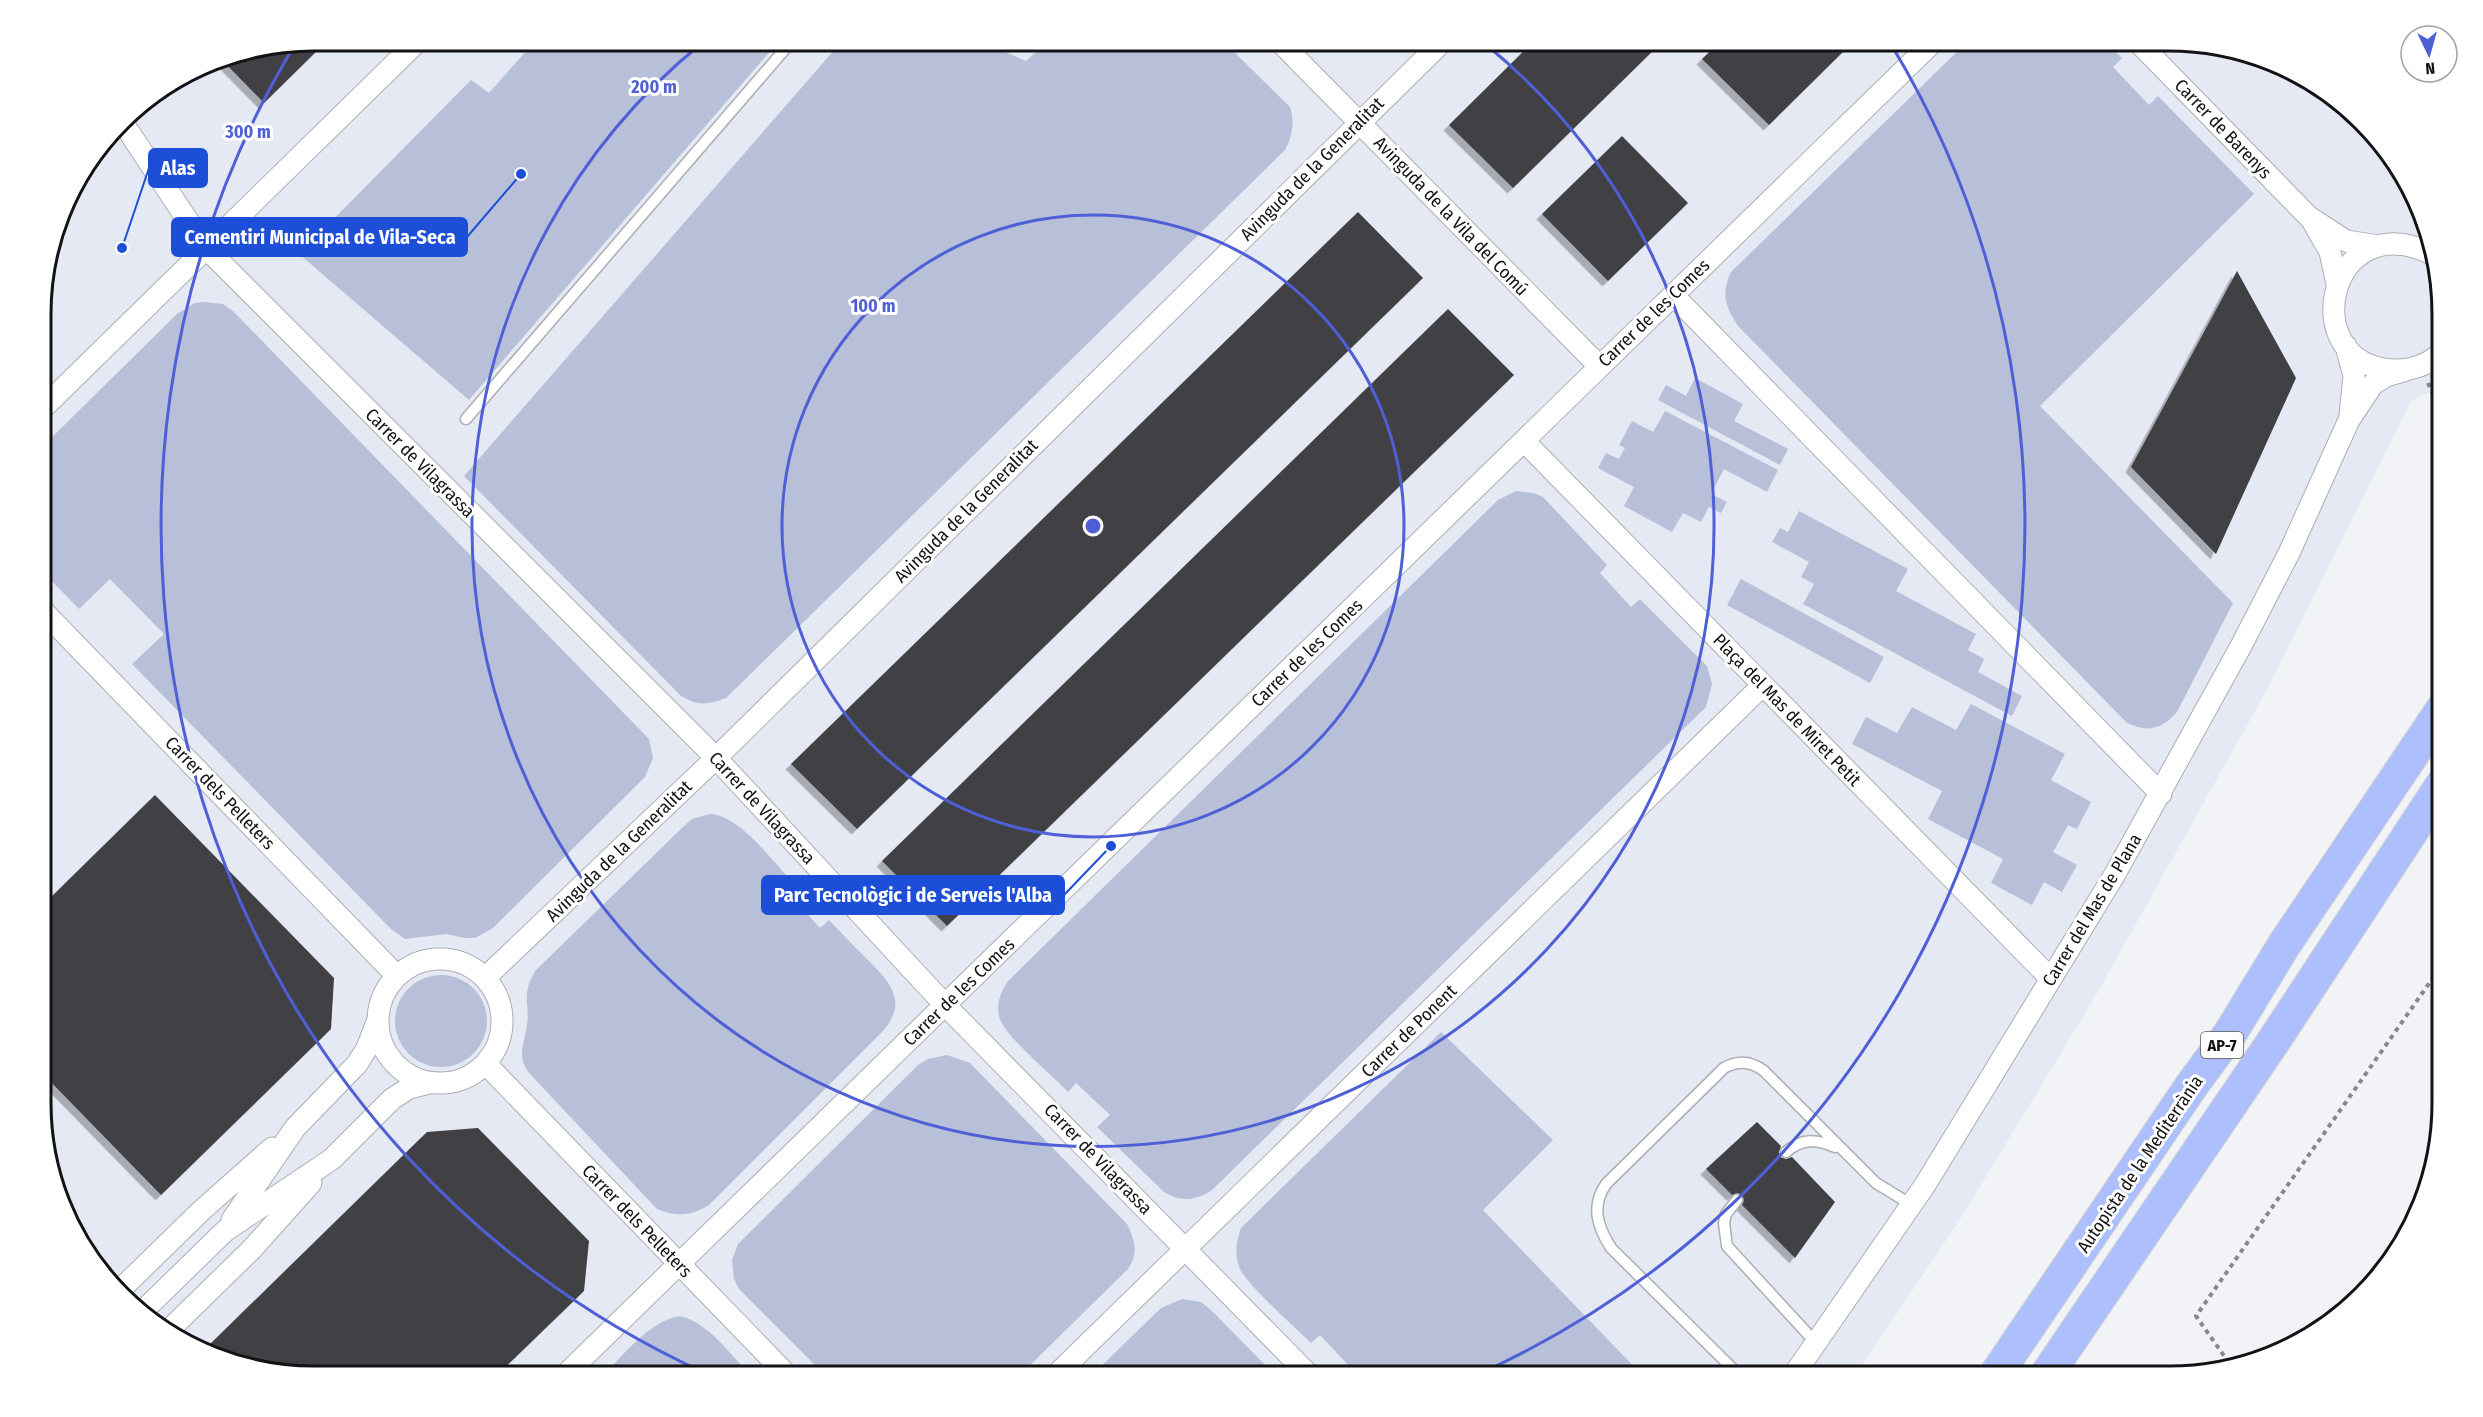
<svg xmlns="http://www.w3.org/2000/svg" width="2483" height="1417" viewBox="0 0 2483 1417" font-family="'Fira Sans Condensed',sans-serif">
<defs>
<filter id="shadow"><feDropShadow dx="-5.5" dy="5.5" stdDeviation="0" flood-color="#0004"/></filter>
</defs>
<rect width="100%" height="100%" fill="#f1f3f7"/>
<path fill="#e5e9f4" d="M314 41H2169L2240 50 2305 77 2397 162 2428 226 2442 296V386L2411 401 2264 695 2095 997 1959 1221 1855 1376H314L243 1367 178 1340 87 1255 43 1138V279L69 193 133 109 210 61Z"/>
<path fill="#b8bfd8" d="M535 41H779L469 400 299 254 471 80 489 93Z
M842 41H980L1026 61 1048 41H1223L1290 107C1295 122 1292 137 1285 150L726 698C708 705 697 706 681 696L464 476Z
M1968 41H2104L2122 58 2113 67 2149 105 2158 96 2254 194 2040 406 2233 603 2177 712C2162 729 2148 733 2127 723L1739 327C1725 308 1721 293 1731 272Z
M204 302 223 304 234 312 649 739 653 758 645 777 493 928 475 938H465L446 934 405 939 391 929 132 664 164 634 110 579 79 609 43 572V446L177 314 195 303Z
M1695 378 1743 404 1734 421 1788 449 1780 465 1658 400 1666 385 1686 396Z
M1665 411 1778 470 1767 492 1724 469 1711 494 1727 502 1721 513 1709 507 1701 522 1683 513 1672 532 1624 506 1634 487 1598 468 1606 453 1619 459 1625 448 1619 445 1632 421 1653 432Z
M1516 491 1534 493 1543 497 1607 565 1600 573 1631 607 1640 599 1707 666 1712 684 1706 707 1211 1191C1194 1201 1180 1202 1164 1192L1097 1127 1110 1115 1076 1083 1068 1092C1053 1076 1002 1034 999 1016 996 1002 1001 992 1008 981L1498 500Z
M1799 511 1908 569 1896 591 1976 634 1968 650 1984 659 1978 672 2022 696 2012 716 1803 604 1814 584 1801 577 1809 562 1772 542 1780 528 1788 532Z
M1741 579 1884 657 1870 683 1727 605Z
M1971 704 2065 754 2051 780 2091 802 2077 829 2068 825 2053 852 2077 865 2062 892 2044 882 2032 905 1991 883 2003 859 1928 819 1942 791 1852 744 1866 717 1897 733 1912 707 1956 730Z
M710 814C740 815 774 863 794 884L787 892 820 928 829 920C841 933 853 945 866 958 890 982 910 1002 881 1033L709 1205C691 1216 676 1217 657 1209L530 1074C517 1059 523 1047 526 1030 532 1004 519 997 536 970L684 826 692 819Z
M395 1021a46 46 0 1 1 92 0a46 46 0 1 1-92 0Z
M1441 1032 1553 1140 1483 1210 1643 1376H1344L1351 1368 1320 1335 1311 1343C1294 1326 1250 1288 1240 1269 1234 1255 1236 1242 1241 1228Z
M947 1055 970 1063 1127 1224C1135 1241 1139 1253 1128 1269L1019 1376H826L739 1289 734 1279 732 1260 738 1244 918 1065 928 1059Z
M1182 1299 1201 1302 1213 1312 1276 1376H1091L1161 1308Z
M680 1316C709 1323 731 1355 751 1376H602C623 1356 650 1320 680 1316Z"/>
<path fill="#3f4044" filter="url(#shadow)" d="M314 40H328L264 103 221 59Z
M1535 40H1664L1513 188 1449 125Z
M1722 40H1855L1769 125 1702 59Z
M1622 136 1688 203 1608 281 1542 214Z
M1358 212 1423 278 857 829 791 764Z
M2237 271 2296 378 2216 554 2131 467Z
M1448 309 1514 375 947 926 882 861Z
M155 795 334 978 331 1029 161 1195 43 1074V905Z
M1757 1122 1781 1146 1779 1152 1780 1157 1786 1159 1792 1157 1835 1202 1795 1258 1742 1205 1744 1200 1742 1195 1737 1193 1732 1195 1706 1169Z
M478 1128 589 1241 584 1291 496 1376H314L243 1367 203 1351 427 1132Z"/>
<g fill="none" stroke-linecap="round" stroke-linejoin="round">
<defs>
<path id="service" d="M466 419 792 41
M1786 1152C1802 1138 1817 1139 1835 1147
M1737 1200 1726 1214 1724 1223 1727 1246 1816 1343
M1740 1376 1611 1248C1597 1226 1591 1206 1606 1184L1724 1068C1738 1060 1751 1061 1764 1071L1876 1183 1912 1205"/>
<path id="minor" d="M1279 41 1599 366
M2137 41 2309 217 2346 241 2379 246
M123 123 206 248 716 758 945 1005 1310 1376
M2313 222 2330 252 2337 284
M2434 255C2329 201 2293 363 2392 370 2410 371 2430 365 2442 351
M1673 295 2161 794
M2346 346 2354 376 2350 415
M43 408 418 41
M1524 441 2051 979
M43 611 397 976
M378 1021a62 62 0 1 1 124 0a62 62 0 1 1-124 0Z
M485 978 716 758 1443 41
M486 1064 788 1376
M232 1220 295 1128 357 1064 367 1048 377 1022
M122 1288 202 1210 272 1148
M145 1309 225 1231 332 1159 392 1099 409 1088 429 1083
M168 1331 251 1250 311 1183
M564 1376 1934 41
M1055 1376 1762 686
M1793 1376 1925 1185 2115 874 2241 646 2289 553 2349 420 2373 384 2386 376 2404 371"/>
<path id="motorway" d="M1995 1376 2192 1085 2231 1032 2284 945 2442 710
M2046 1376 2273 1042 2442 785"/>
</defs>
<use href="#service" stroke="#adaeb2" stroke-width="13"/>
<use href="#minor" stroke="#adaeb2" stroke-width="23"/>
<use href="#motorway" stroke="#d0d0d0" stroke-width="35"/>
<path stroke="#87888b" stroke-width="4" stroke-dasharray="4.5 4.5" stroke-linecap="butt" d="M2428 383 2442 414
M2229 1363 2196 1316 2442 965"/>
<use href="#service" stroke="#fff" stroke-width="10"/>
<use href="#minor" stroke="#fff" stroke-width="21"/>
<use href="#motorway" stroke="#aebffd" stroke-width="33"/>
</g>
<g fill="none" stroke="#4f60d6" stroke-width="3">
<circle cx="1093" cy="526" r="311"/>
<path d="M1484 43A621 621 0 1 1 702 43"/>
<path d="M707 1374A932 932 0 0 1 294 46M1892 46A932 932 0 0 1 1479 1374"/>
</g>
<g text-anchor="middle" stroke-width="6" stroke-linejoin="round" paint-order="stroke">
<rect fill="#fff" stroke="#5a5a5b" stroke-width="1.5" x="2201" y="1032" width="42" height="26" rx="4.5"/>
<g font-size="16" font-weight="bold" fill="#131315">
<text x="2222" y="1051">AP-7</text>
</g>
<g font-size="18" fill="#131315" stroke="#fff">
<text transform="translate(2223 129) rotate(46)" y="6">Carrer de Barenys</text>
<text transform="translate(1312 169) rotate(-45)" y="6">Avinguda de la Generalitat</text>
<text transform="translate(1451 216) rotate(46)" y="6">Avinguda de la Vila del Comú</text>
<text transform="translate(1654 313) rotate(-44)" y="6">Carrer de les Comes</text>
<text transform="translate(420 463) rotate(45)" y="6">Carrer de Vilagrassa</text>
<text transform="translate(966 511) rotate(-45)" y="6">Avinguda de la Generalitat</text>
<text transform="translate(1307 653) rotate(-44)" y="6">Carrer de les Comes</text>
<text transform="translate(1787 710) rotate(46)" y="6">Plaça del Mas de Miret Petit</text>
<text transform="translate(220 793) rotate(46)" y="6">Carrer dels Pelleters</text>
<text transform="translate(762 808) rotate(47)" y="6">Carrer de Vilagrassa</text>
<text transform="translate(619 851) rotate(-44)" y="6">Avinguda de la Generalitat</text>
<text transform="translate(2092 910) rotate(-59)" y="6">Carrer del Mas de Plana</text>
<text transform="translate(959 992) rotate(-44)" y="6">Carrer de les Comes</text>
<text transform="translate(1409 1031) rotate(-44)" y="6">Carrer de Ponent</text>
<text transform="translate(1098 1159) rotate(46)" y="6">Carrer de Vilagrassa</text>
<text transform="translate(2140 1164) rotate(-56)" y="6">Autopista de la Mediterrània</text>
<text transform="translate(637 1221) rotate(46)" y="6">Carrer dels Pelleters</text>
</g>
</g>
<path d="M0 0H2483V1417H0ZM314 51H2169A263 263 0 0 1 2432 314V1103A263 263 0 0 1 2169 1366H314A263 263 0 0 1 51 1103V314A263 263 0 0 1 314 51Z" fill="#fff" fill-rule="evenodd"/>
<path fill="none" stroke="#131315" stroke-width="3" d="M314 51H2169A263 263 0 0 1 2432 314V1103A263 263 0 0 1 2169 1366H314A263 263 0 0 1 51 1103V314A263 263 0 0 1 314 51Z"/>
<circle cx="1093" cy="526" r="9" fill="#4f60d6" stroke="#fff" stroke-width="3"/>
<g font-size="18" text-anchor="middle" font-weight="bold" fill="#4f60d6" stroke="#fff" stroke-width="6" stroke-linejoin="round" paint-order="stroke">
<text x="654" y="93">200 m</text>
<text x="248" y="138">300 m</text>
<text x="873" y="312">100 m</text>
</g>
<path fill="none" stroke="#1d4ed8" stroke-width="2" d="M122 248L149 168M521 174L467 237M1111 846L1064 895"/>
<g fill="#1d4ed8" stroke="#fff" stroke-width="2">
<circle cx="122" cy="248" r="6"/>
<circle cx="521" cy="174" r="6"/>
<circle cx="1111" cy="846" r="6"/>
</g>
<g fill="#1d4ed8" stroke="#1d4ed8" stroke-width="2">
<rect x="149" y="149" width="58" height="38" rx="6"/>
<rect x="172" y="218" width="295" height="38" rx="6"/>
<rect x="762" y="876" width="302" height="38" rx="6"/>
</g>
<g font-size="20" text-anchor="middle" font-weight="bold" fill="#fff">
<text x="178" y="175">Alas</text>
<text x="320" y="244">Cementiri Municipal de Vila-Seca</text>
<text x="913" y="902">Parc Tecnològic i de Serveis l'Alba</text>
</g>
<g transform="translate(2429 54) rotate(175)"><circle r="28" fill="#ffffff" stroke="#a1a1a1" stroke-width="1.5"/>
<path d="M0-4.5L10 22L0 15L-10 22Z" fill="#4f60d6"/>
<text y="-9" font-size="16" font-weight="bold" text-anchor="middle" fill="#131315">N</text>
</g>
</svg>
